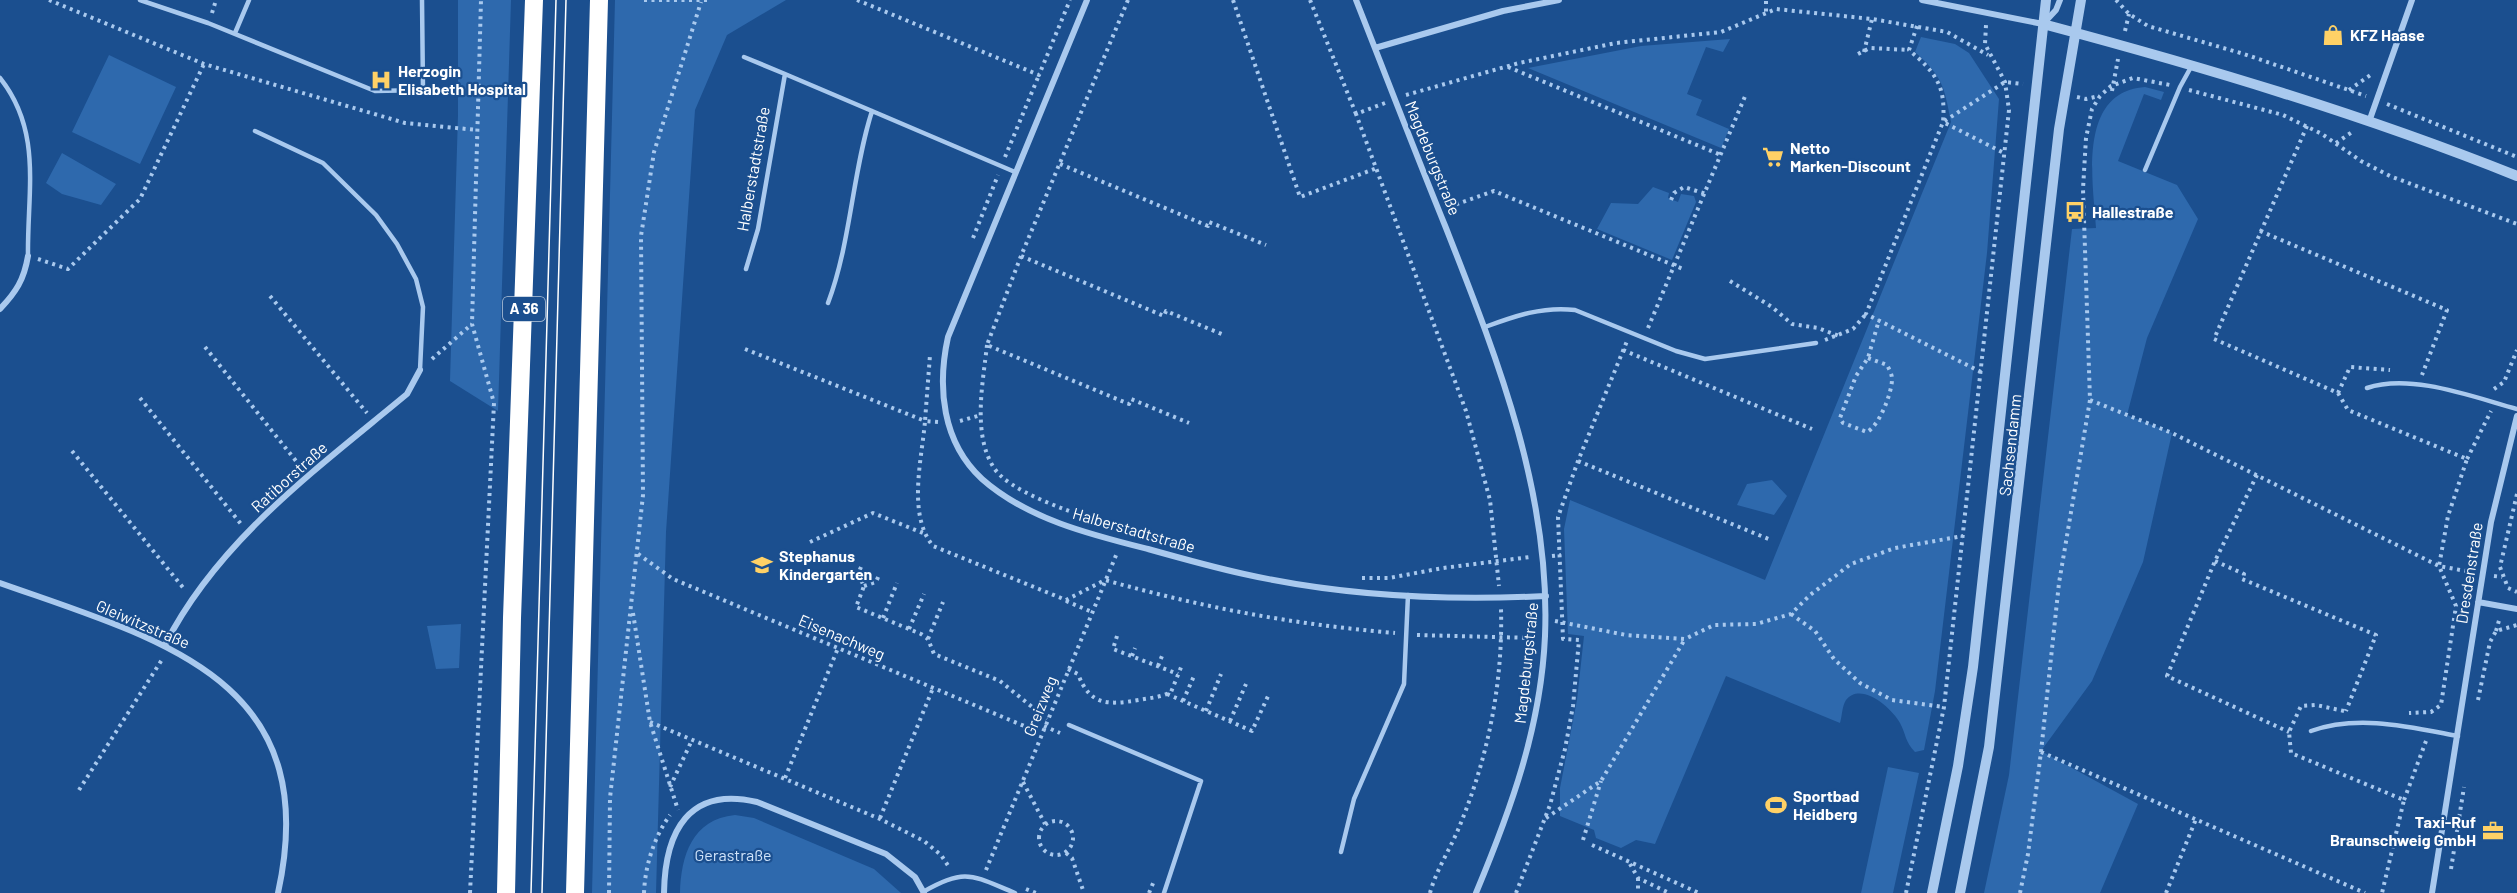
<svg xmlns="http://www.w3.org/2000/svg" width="2517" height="893" viewBox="0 0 2517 893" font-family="Barlow,sans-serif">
<rect width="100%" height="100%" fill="#1b4f8f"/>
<path fill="#2e69ad" d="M458 0H511L498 411 450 381 458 115Z
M615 0H786L727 35 695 110 666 532 656 893H592Z
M1921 37 1955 44 1969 53 1999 99 1987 253 1935 691 1924 750 1915 752C1905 742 1906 734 1900 723 1892 708 1861 681 1846 700 1842 706 1842 717 1840 723L1726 676 1655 844 1636 840 1621 848 1596 838 1594 830 1560 816V788L1577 700 1584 636 1568 634 1564 529 1570 500 1765 580 1951 122C1944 86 1943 77 1915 52Z
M1730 39 1723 52 1706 47 1687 94 1702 100 1696 115 1729 129 1721 148 1528 68 1641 46Z
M109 55 176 87 140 164 72 132Z
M2145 87 2164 92 2161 100 2144 94 2118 161 2177 185 2198 219 2147 338 2127 415 2172 433 2143 562 2092 681 2041 751 2138 804 2100 893H1984L2009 775 2072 229 2096 228C2093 182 2077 92 2145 87Z
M62 153 116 184 101 205 62 194 46 183Z
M1653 187 1669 193 1668 198 1678 202 1681 194 1694 196 1696 202 1672 260 1597 229 1611 203 1638 204Z
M1772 480 1787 496 1774 515 1737 505 1747 484Z
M461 624 459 668 436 669 427 626Z
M1888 767 1919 773 1893 893H1861Z
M735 815 754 818 874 869 901 893H680C681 856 692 819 735 815Z"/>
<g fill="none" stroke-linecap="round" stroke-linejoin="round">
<path stroke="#a9c9ee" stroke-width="4" stroke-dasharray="3 4.5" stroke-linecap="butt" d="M49 0 204 64 405 123 477 130
M644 0H710
M857 0 1039 75 1070 0
M1128 0 1021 256 1164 316 1166 311 1224 335
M1233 0 1300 197 1377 168
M1310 0 1356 114
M2116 0 2129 14 2148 26 2244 54 2366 96
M1766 1V12
M212 13 216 0
M1917 26 1909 50C1936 73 1946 86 1943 122L2002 152
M2125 31 2129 14
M1864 52 1872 19
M1858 54 1870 48 1909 50
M1508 67 1721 155
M2189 90 2283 115 2322 134 2361 161 2390 176 2517 224
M2349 90 2372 74
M2112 91 2118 59
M1406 95 1519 63 1616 43 1721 32 1776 9 1872 19 1947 32 1988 55
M2077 97 2086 99 2099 96
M1385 103 1356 114 1466 411 1490 500 1499 586
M2387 104 2517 157
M2307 126 2214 339 2338 393 2350 367 2390 370
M2336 143 2352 132
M1005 157 1039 75
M1060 164 1208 226 1209 222 1266 245
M1671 200 1674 193 1684 187 1706 194
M1449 207 1494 191 1683 269
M2260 231 2447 310 2422 375
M973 238 998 175
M1021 256 987 345 1129 404 1131 399 1189 423
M38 259 68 269 140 199 204 64
M1730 281 1772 307 1792 324 1818 328 1839 336
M270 296 367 413
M1648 328 1746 94
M1825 340 1853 329 1866 314
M987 345C983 383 972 434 994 468 1009 491 1066 510 1092 519
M205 347 300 466
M745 349 925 421 930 355
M1623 350 1812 429
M1868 358 1887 365C1889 369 1892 374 1892 379 1892 393 1879 426 1867 432L1843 423 1840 418 1856 376 1868 358 1879 320
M432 359 472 324
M1981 372 1866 314 1943 122 2005 82 2023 84
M2494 389 2504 382 2517 350
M2338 393 2348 410 2467 459 2448 516 2439 566 2456 606 2441 705 2431 712 2409 713
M140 398 241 524
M2090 400 2172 433 2439 566 2471 572
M960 421 981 415
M938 422 925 421C922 459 907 514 933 546L1066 600 1105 580C1205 608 1291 624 1395 633
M72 451 185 590
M2467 459 2491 411
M1578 461 1771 540
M2257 475 2215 561 2167 676 2289 732
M2517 494 2500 567 2508 588 2517 592
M810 542 873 513 923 533
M638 554 673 579 1041 733
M1552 556 1561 555
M2215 561 2244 574 2242 579 2376 635 2346 711
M861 567 858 574 864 586 856 607 921 634 928 639 934 654 1000 681 1047 719
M2494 576 2502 577
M1362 578H1389L1443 568 1530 557
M864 586 876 582 879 575
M1066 601 1092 612
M633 613 650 722 678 810
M1791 614 1815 631 1834 659 1860 683 1892 700 1944 707
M883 618 897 583
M1555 621 1626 635 1685 639 1714 625 1756 624 1791 614 1810 595 1851 564 1895 548 1963 536
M909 629 924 594
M2496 631 2500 617
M1417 635 1533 638
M1117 636 1113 649 1178 674
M928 639 943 602
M1132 656 1135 648
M1158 666 1162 656
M1068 669 1078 674C1090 706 1108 705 1139 700 1150 698 1162 697 1171 692L1182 665
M1167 694 1252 731 1269 694
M2478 700 2490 642 2496 631 2517 625
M1183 701 1194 676
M1206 711 1221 674
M2344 711 2316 705 2301 706 2289 732 2291 753 2404 800 2382 893
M1230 721 1246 684
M650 722 880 819 924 841 941 855 949 867
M1044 726 1060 733
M2041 752 2365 893
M785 778 838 648
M1023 782 1045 824
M670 787 692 740
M79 790 163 658
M2404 800 2426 741
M880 818 933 688
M1546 818 1601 781 1685 639
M1039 838a17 17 0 1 1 34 0a17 17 0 1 1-34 0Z
M1583 840 1601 781
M1592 845 1699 893
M1066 853 1072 858 1084 893
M1630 864 1638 878 1669 893
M2451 869 2464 787
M986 870 1117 553
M1638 878V893
M1026 889 1036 893
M470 893 494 403 472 324 481 0
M609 893 610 798 643 495 641 236 654 152 701 2
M644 893C645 866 654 837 670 815
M1149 893 1154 881
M1430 893C1436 870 1451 848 1460 825 1488 757 1503 683 1501 609
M1516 893 1550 805 1565 749 1573 706 1579 640 1563 639 1558 517 1578 461 1627 341
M1906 893 1944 707 2009 110 2005 82 1985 44 1986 25
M2020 893 2028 854 2041 752 2059 583 2090 400 2083 189 2086 138 2092 109 2100 96 2111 86 2133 78 2170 85
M2166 893 2196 819"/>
<path stroke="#a9c9ee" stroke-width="4.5" d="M140 0 208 23 375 91 423 90 422 0
M235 33 249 0
M744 57 785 74
M0 78C43 132 27 192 28 256
M255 131 323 163 376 215 397 244 416 279 423 307 420 370
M2145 170 2180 87 2191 67
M746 269 758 229 785 74 872 111
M828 303C851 242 852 174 872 111L1015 172
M1485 327C1515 316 1543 306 1575 310L1676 351 1705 359 1816 343
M2367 388C2411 373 2473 397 2517 409
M1069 725 1201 781 1164 893
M2311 731C2358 714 2410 727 2458 736
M1341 852 1354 799 1404 684 1408 595
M923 892C966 867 973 876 1015 893"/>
<path stroke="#a9c9ee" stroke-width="6" d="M1087 0 948 337C937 387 942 442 982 479 1027 519 1092 535 1148 549 1180 558 1212 567 1244 574 1342 596 1446 601 1546 596
M1356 0C1386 76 1415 152 1446 228 1497 358 1551 493 1545 636 1541 727 1511 809 1476 893
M1922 0 2043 24 2056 10 2060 0
M1375 48 1503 11 1559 0
M2370 119 2412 0
M0 309C16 292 24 280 28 256
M0 583C161 640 325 679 278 893
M2478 602 2517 609
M165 645C218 540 318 468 407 394L420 370
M664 893C665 831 689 786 757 802L886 854 915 877 924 893
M2432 893 2491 522 2517 416"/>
<path stroke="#a9c9ee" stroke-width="10" d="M2043 24C2204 67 2362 114 2517 176
M1932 893 1958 766 1973 667 2046 0
M1960 893 1989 747 2059 129 2081 0"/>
<path stroke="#fff" stroke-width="18" d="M506 893 512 618 534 0
M575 893 599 0"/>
<path stroke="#fff" stroke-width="1.5" d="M531 893 556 0
M542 893 566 0"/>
</g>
<defs>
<symbol id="shop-bare" viewBox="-9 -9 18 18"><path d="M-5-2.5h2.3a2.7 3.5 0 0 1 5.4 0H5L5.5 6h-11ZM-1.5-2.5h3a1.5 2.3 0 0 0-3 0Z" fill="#ffd166" stroke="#1b4f8f" stroke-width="2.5" paint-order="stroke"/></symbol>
<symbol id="hospital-bare" viewBox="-9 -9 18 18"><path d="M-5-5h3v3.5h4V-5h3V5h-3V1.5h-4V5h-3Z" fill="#ffd166" stroke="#1b4f8f" stroke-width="2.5" paint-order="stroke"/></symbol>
<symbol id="supermarket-bare" viewBox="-9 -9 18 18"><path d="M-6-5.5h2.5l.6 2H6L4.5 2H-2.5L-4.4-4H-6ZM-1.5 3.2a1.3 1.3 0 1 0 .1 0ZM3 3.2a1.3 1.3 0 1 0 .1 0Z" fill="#ffd166" stroke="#1b4f8f" stroke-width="2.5" paint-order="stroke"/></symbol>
<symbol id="bus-bare" viewBox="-9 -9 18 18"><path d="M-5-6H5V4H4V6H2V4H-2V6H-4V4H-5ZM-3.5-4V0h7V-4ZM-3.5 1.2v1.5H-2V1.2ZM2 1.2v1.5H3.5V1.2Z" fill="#ffd166" stroke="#1b4f8f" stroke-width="2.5" paint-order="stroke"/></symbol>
<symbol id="school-bare" viewBox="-9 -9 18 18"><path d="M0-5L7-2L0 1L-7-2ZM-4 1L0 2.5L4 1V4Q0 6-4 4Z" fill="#ffd166" stroke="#1b4f8f" stroke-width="2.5" paint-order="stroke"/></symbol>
<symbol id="stadium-bare" viewBox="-9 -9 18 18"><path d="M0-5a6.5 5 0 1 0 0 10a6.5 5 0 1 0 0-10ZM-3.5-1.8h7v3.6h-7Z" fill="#ffd166" stroke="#1b4f8f" stroke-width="2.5" paint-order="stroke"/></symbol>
<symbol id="office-bare" viewBox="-9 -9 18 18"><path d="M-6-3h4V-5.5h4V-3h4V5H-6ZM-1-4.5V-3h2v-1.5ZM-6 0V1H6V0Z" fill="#ffd166" stroke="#1b4f8f" stroke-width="2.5" paint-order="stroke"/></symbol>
</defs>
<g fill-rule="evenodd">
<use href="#shop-bare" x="2318" y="20" width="30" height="30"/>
<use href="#hospital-bare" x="366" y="65" width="30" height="30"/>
<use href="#supermarket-bare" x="1758" y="142" width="30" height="30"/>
<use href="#bus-bare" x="2060" y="197" width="30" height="30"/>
<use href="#school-bare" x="747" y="550" width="30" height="30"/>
<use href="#stadium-bare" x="1761" y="790" width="30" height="30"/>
<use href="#office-bare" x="2478" y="816" width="30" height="30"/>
</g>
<g text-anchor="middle" stroke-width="4.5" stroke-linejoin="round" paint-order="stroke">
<rect fill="#1b4f8f" stroke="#bbcadd" stroke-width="1.5" x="503" y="297" width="42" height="24" rx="4.5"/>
<g font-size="15" font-weight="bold" fill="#fff">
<text x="524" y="314">A 36</text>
</g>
<g font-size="16" font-weight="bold" fill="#fff" stroke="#1b4f8f" text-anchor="start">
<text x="2350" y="41">KFZ Haase</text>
<text x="398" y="77">Herzogin<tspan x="398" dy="18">Elisabeth Hospital</tspan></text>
<text x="1790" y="154">Netto<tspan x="1790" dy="18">Marken-Discount</tspan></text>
<text x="2092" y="218">Hallestraße</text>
<text x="779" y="562">Stephanus<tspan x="779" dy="18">Kindergarten</tspan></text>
<text x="1793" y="802">Sportbad<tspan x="1793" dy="18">Heidberg</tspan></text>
<text x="2476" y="828" text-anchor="end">Taxi-Ruf<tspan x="2476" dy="18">Braunschweig GmbH</tspan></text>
</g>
<g font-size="16" fill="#fff" stroke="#1b4f8f">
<text transform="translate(1433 158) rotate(68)" y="6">Magdeburgstraße</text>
<text transform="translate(753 169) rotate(-80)" y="6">Halberstadtstraße</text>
<text transform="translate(2010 445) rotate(-84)" y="6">Sachsendamm</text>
<text transform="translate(289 477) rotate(-42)" y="6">Ratiborstraße</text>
<text transform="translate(1134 530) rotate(16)" y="6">Halberstadtstraße</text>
<text transform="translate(2469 573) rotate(-81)" y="6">Dresdenstraße</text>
<text transform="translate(143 624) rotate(23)" y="6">Gleiwitzstraße</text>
<text transform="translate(842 637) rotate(23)" y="6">Eisenachweg</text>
<text transform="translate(1526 663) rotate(-84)" y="6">Magdeburgstraße</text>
<text transform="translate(1040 706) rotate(-68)" y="6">Greizweg</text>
</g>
<g font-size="16" fill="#cfe3fa" stroke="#1b4f8f">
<text x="733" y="861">Gerastraße</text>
</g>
</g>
</svg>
